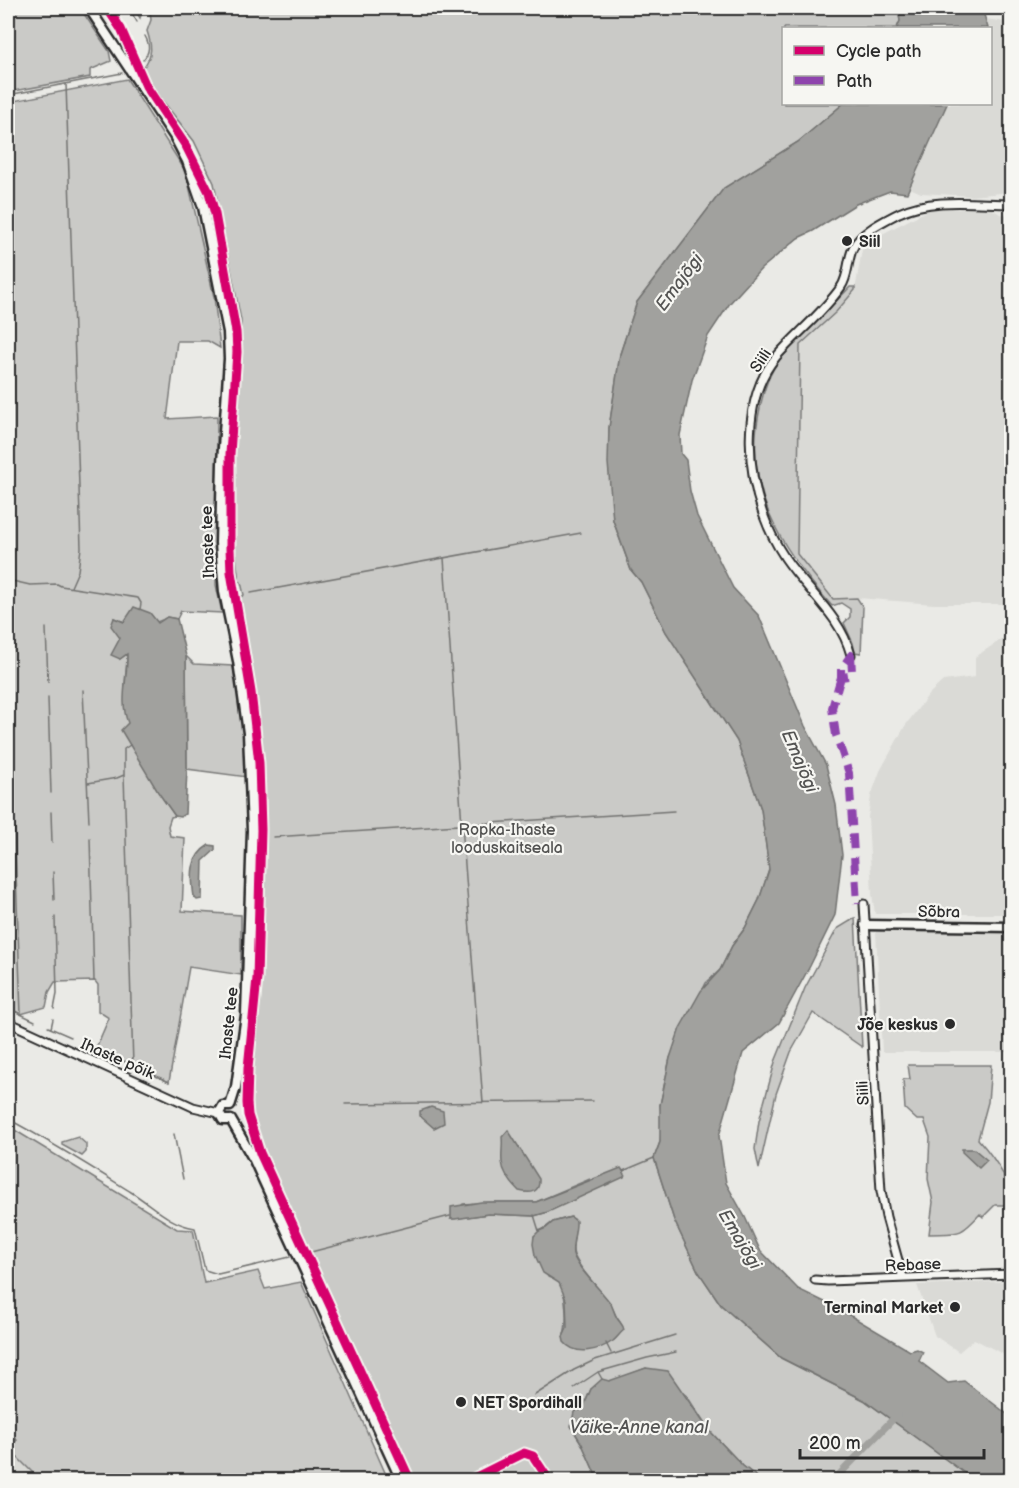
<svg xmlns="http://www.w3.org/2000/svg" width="1019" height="1488" viewBox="0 0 1019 1488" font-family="'Balsamiq Sans',sans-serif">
<rect width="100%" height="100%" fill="#eaeae6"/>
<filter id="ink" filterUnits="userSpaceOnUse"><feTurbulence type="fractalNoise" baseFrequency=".0167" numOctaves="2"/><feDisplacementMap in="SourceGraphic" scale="12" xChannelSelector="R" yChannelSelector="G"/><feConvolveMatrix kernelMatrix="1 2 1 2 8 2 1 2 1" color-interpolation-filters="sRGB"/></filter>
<g filter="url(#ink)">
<path fill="#dadad6" d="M986 19 1011 23V192L972 196 921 193 908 187 947 104H990V28H988Z
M930 209H992L1000 214 1011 215 1012 270 1010 287H1012L1011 604H934L857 598 833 599 797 554 800 345 836 312 855 290 863 244Z
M1011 633V914H875L872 894 868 817 871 796 880 771 905 726 929 694 943 681 975 677V657Z
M876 932H1011V1052H882Z
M1011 1281V1361L1005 1355 974 1339 959 1352 935 1336 917 1285Z
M8 1447 40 1480H8Z"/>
<path fill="#cacac7" stroke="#7a7a79" stroke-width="1.5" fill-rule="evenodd" d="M8 8H80L109 51 111 61 90 70V77L8 92Z
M134 8H898L900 21 897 28H784V104H843L798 142 724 188 637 302 620 354 609 428 613 520 631 570 641 582 666 632 737 741 761 809 768 861 769 870 759 900 745 928 732 946 720 970 706 983 670 1058 660 1105 662 1121 660 1142 654 1158 674 1220 698 1271 721 1305 781 1358 864 1400 969 1476 964 1480H761L743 1466 708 1429 687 1396 646 1368 591 1389 573 1430 582 1444 598 1480H410L260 1153 248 1115 247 1103 248 1068 257 978 260 838 259 763 251 692 236 601 244 595 241 582 239 581 235 548V455L242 350 241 320 214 183 194 141 149 83 143 68C153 55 152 46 147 31L151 20 150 11 143 10 140 18ZM590 1179 548 1212 534 1216 488 1214 451 1219 463 1204 494 1202H536ZM570 1217 574 1219C578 1230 570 1247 574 1255 582 1274 600 1288 611 1305 613 1309 615 1314 617 1318 620 1323 623 1324 623 1330L614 1340 606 1343 563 1337C568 1325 567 1289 557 1280 555 1279 550 1278 548 1277L535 1255 534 1236 553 1222Z
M127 79 186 172 214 297 220 348 208 341H177L167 419 217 416 216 585 222 613 181 611 177 619 167 617C153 627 130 625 114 618L120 638V659L127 654C127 668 124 681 125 696 127 741 149 780 175 816L171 817 168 826 170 836 185 838 182 911 241 915V975L189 967 169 1082 96 1048 109 1018 98 1011V985L95 981 55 982 49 992 46 1007 21 1014 8 1008V102Z
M850 287H855V290L836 312 800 345 797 554 833 599 857 598 863 607 861 653 855 652 853 643 844 623 850 617V609L841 603 832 606C780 548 742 488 760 408 764 389 769 373 781 358Z
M186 656 194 664 233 666 242 714 247 777 187 769Z
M855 918 862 1047 813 1013 791 1052 776 1094 759 1169 755 1149 759 1121 775 1062 805 988 837 929Z
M908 1065H991L988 1102 978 1139C993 1156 1012 1181 1011 1205H995L983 1217 980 1214C959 1237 959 1233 929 1234L933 1202 928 1179 930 1137 924 1120H917L905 1109 903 1079H910Z
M8 1126 177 1229 193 1230 204 1283 258 1271 265 1289 301 1282 387 1477 383 1480H40L8 1448V1438L13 1443 17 1440 8 1429Z
M78 1137 86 1144V1152L82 1156 62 1145V1142Z"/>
<path fill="#a1a19e" stroke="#727270" stroke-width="1.5" d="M898 8H982L988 28H897L900 21Z
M843 104H947L907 193 890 191 856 204 813 231 798 238 761 269 730 303 708 336 692 380 680 435 681 454 686 460 690 491 697 516 733 588 759 616 805 726 826 765 836 805 842 855 835 915 810 966 779 1023 743 1053 719 1136 726 1183 745 1217 760 1250 798 1289 841 1310 910 1351 917 1349 923 1352 919 1361 948 1383 964 1381 1011 1417V1480H974L864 1400 781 1358 721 1305 698 1271 674 1220 654 1158 660 1142V1105L670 1058 680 1028 701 991 720 970 732 946 745 928 759 900 769 870 768 861 761 809 737 741 666 632 641 582 631 570 613 520 608 463 609 428 620 354 637 302 724 188 798 142Z
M134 607 150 613 158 623 167 617 177 619 186 656 187 769 185 814 180 817 175 816 158 792 121 730 128 723C119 701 128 678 127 654L120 659 111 655 120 638 111 626 114 618 124 622Z
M209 845 215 846V850L203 861 202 899 197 900 194 897C191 876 189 857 209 845Z
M431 1107 443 1111 444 1123 434 1128 420 1116V1111Z
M508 1130 539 1179C540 1193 531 1194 519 1191 512 1184 503 1173 502 1162 501 1153 503 1146 502 1137Z
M962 1149H974L987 1160 979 1168 962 1152Z
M621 1168 625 1174 624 1177 548 1212 534 1216 488 1214 455 1219H451V1207L481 1202H536Z
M571 1217 576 1221C577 1229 571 1246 573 1254 577 1268 602 1291 611 1304 613 1308 614 1313 617 1318 620 1323 623 1324 624 1330 620 1333 617 1338 613 1341 600 1350 576 1357 564 1342L563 1337 567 1328 566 1300 559 1283 543 1273 535 1255 533 1244 534 1236 539 1231 546 1228 553 1222Z
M646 1368 668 1371 708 1429 743 1466 761 1480H598L582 1444 571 1426 574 1412 583 1408 591 1389 602 1379 609 1381Z"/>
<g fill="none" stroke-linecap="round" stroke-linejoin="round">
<path stroke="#727270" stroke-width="1.5" d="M129 8 137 22
M143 60C150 52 150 45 145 36
M66 84 81 548 78 571 71 587
M8 95 122 73
M444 558 462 825 483 1103
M8 580 30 585 57 584 61 586 138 598 141 603 140 609
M251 593 581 533
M46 628 48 682
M8 649 21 1014
M83 690 89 822
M48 698 51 793
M124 775 133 1065
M88 783 117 778 124 775V749L130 745
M51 812 52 843
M273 837 674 811
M90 838 94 981
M53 872 54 900
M8 1008 35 1021
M54 1009 57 994 55 917
M48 1027 71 1037
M51 1028 53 1019
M84 1043 169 1082
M345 1104 593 1101
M8 1119C50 1141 91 1167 131 1192 152 1205 169 1224 195 1228L205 1270 218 1274 290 1257
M174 1134 183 1179
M623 1171 654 1158
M534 1215 539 1231
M311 1252 450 1216
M606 1343 611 1353
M598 1372 647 1358 676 1352
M574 1388 598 1372 602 1379
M535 1395 574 1370 595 1360 675 1335
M8 1434 13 1440"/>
<path stroke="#a1a19e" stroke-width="7" d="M834 1480 897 1415"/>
<defs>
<path id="minor" d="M851 655C840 615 808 592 785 558 777 546 768 528 763 514 746 466 742 398 776 357 797 333 823 313 841 287 849 276 847 260 853 248 860 232 884 221 899 213 933 197 976 204 1012 204
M864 904 881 1191 886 1217 903 1278
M8 1022 193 1107 219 1113
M815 1280 828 1281 1012 1274"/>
<path id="tertiary" d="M89 8 174 136 187 161 203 207 228 332 229 359 222 463 220 543 224 592 238 661 248 733 252 830 246 1015 236 1087 230 1106
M865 925 1012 927
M230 1106H223L219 1113 223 1120H231
M231 1120 254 1160 401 1480"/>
</defs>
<use href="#minor" stroke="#2b2b2b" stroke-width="11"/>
<use href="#tertiary" stroke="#2b2b2b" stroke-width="13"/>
<use href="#minor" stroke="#f6f6f2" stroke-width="7"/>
<use href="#tertiary" stroke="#f6f6f2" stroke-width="8"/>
<path stroke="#8e44ad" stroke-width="8" stroke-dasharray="15 8" stroke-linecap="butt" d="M851 655 852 672 849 676 841 677V669Z
M841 677 832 708 836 735 849 773 857 904"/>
<defs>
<path id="cycleway" d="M107 8 121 29 146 86 186 146 209 192 215 214 236 332 237 352 230 454V549L231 572 251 692 259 763 261 830 257 978 248 1068 247 1103 248 1115 260 1153 410 1480
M470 1480 524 1453 533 1456 549 1480"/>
</defs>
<use href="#cycleway" stroke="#f6f6f2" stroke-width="13"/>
<use href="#cycleway" stroke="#d6006c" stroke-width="9"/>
</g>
</g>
<g fill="#2b2b2b" stroke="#f6f6f2" stroke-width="2">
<circle cx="847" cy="241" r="6"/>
<circle cx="950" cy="1024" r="6"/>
<circle cx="955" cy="1307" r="6"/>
<circle cx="461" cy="1402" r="6"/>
</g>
<g text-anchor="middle" stroke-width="4.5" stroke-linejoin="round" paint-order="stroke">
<g font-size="16" font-weight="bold" fill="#2b2b2b" stroke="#f6f6f2" text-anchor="start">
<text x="859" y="247">Siil</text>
<text x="938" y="1030" text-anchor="end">Jõe keskus</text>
<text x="943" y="1313" text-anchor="end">Terminal Market</text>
<text x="473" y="1408">NET Spordihall</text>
</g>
<g font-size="16" fill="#2b2b2b" stroke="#f6f6f2">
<text transform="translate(760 360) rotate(-57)" y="6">Siili</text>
<text transform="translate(207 542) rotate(-92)" y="6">Ihaste tee</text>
<text transform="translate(939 911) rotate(1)" y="6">Sõbra</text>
<text transform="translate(228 1023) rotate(-84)" y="6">Ihaste tee</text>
<text transform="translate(118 1058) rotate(24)" y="6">Ihaste põik</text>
<text transform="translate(862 1093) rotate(-93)" y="6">Siili</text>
<text transform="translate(913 1264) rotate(-2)" y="6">Rebase</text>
</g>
<g font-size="16" fill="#535352" stroke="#f6f6f2">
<text x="507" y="835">Ropka-Ihaste<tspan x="507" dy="18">looduskaitseala</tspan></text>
</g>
<g font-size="18" font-style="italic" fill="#545453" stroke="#f6f6f2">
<text transform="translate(679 282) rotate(-53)" y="6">Emajõgi</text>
<text transform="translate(800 761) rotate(67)" y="6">Emajõgi</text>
<text transform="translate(740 1239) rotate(59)" y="6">Emajõgi</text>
<text x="639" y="1433">Väike-Anne kanal</text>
</g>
</g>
<rect width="1019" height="1488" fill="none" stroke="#f6f6f2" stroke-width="30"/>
<rect x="15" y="15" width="989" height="1458" fill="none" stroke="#2b2b2b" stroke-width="2" filter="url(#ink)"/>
<rect x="782" y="27" width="210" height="78" fill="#f6f6f2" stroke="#a5a5a2" stroke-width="1.5"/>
<rect x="794" y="46" width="30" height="9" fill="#d6006c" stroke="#a5a5a2" stroke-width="1.5"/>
<text x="836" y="57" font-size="18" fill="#2b2b2b">Cycle path</text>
<rect x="794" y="76" width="30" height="9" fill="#8e44ad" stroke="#a5a5a2" stroke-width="1.5"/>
<text x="836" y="87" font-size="18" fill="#2b2b2b">Path</text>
<path d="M800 1449v9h184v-9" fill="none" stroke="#2b2b2b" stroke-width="3"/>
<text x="809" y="1449" font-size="18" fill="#2b2b2b" stroke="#f6f6f2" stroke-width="4.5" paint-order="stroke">200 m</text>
</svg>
